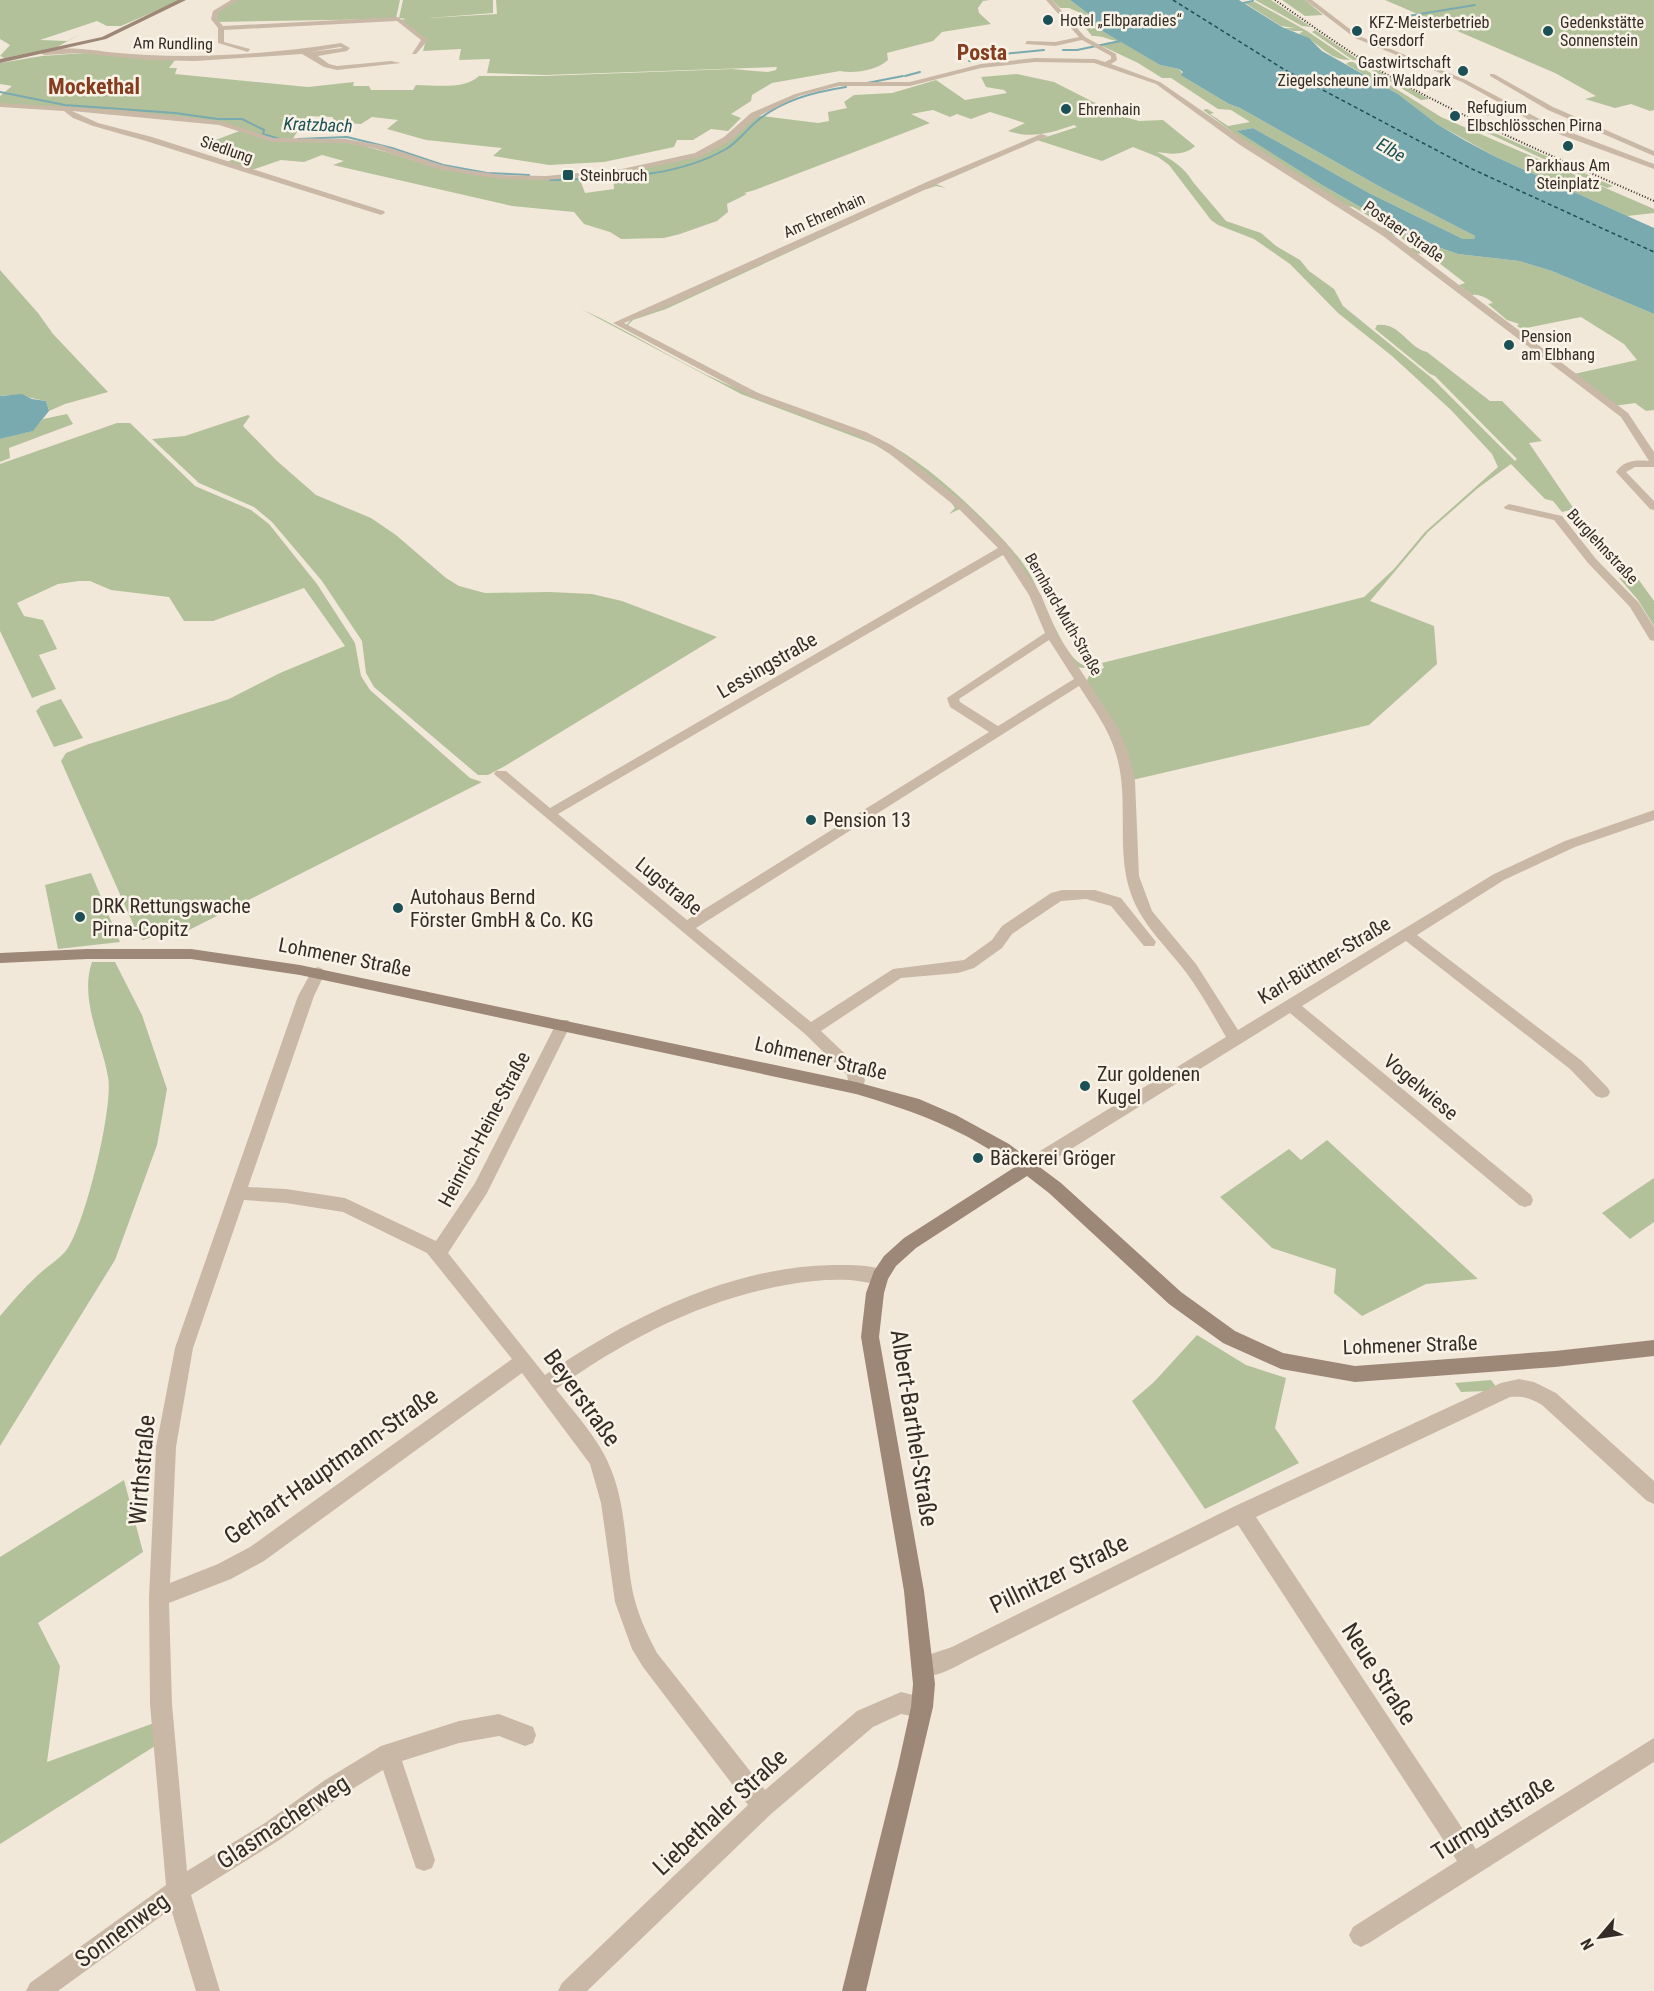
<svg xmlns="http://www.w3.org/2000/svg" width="1654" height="1991" viewBox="0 0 1654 1991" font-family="'Roboto Condensed',sans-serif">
<rect width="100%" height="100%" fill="#f2e8da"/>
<path fill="#b2c19a" d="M0 0H181L121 26H107L97 21 40 40 67 41 84 32 57 47 5 58 0 56 10 45 0 39Z
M236 0H400L396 18 391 19 215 22 214 14Z
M403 0H493V13L429 18 497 14 496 0H990L983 1 978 8 979 13 991 24 942 32 933 41 887 53 888 60C877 70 855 74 840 71L772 83 752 95 751 101 731 114 741 118 728 131 711 129 693 140H677L674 147 604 162 549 165 493 156 502 148 426 140 387 129 398 120 372 117 361 124 333 122V117L307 116 292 140C264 140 240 125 212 121 141 111 71 108 0 104V96L12 86 0 84V63L42 56 85 53 175 60 169 68H177L175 74 308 87 354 82 353 86H369L371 90H413L416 85C435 85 464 90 479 76H543L732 69 768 72 776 70 777 67 545 75 487 73 490 59 459 60 461 49 423 51 426 40 401 20 406 19 399 18Z
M1052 0H1070L1090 15 1099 29 1121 41C1109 41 1103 35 1092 36L1083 25 1088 24 1083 20 1082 16 1085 15 1069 8H1060Z
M1255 0H1271L1311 27 1302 26Z
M1282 0H1305L1323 15 1305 16Z
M1385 0H1654V110L1650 111 1631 104 1615 108 1585 99 1596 96 1555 73Z
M1255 2 1307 31 1350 60C1327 60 1319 41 1299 34L1303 31H1293L1284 28H1295L1281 26 1245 3Z
M1315 30 1356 58 1429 99 1421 100 1356 61 1357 60H1353L1312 32Z
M1110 42H1122L1160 65 1179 69 1187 79 1229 104 1240 108 1384 189 1475 236 1474 239H1463L1369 193 1253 128 1238 131 1322 185 1418 240 1458 254 1519 261 1552 271 1654 314V410L1646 411 1635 403 1614 406 1574 374 1637 360 1624 344 1581 317 1522 329 1517 326 1519 324 1507 320 1488 304 1493 303C1487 298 1480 294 1472 295L1459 285 1465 283 1426 253 1416 254 1409 249 1415 247 1398 236 1388 234 1380 228 1387 227 1353 207 1346 206 1242 139 1203 110 1207 109 1214 113 1210 114 1228 126 1250 122 1231 110 1218 109 1171 78H1162L1138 63 1100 45Z
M1349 62H1353L1441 117 1654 209V213L1627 216 1496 157 1437 124 1398 94 1346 64Z
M1017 74 1054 82 1121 116 1139 121 1163 120 1195 146C1185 156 1169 154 1157 152 1172 159 1185 168 1193 182L1226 221 1261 233 1276 246 1300 260 1309 271 1334 289 1343 306 1433 379 1515 461 1517 459 1435 376 1430 374 1375 329 1377 325C1400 322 1407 347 1427 352L1490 401H1502L1542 441 1529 443 1574 509 1562 512 1553 501 1545 499 1511 464 1478 488 1428 532 1370 601 1434 626 1437 664 1369 725 1128 781 1087 680 1090 674 1104 668 1102 663 1364 597 1394 569 1425 532 1498 467 1492 454 1451 410 1392 356 1338 313 1290 264 1254 239 1218 225 1211 220 1169 165 1158 157 1133 147 1102 161 1037 140 1077 127 1074 125C1050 133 1033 139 1008 131L1025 123 990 112 971 119 957 114 950 117 933 110 911 114 930 123 755 190 744 193 747 194 727 204 728 212 717 221 680 234 664 238 621 239 610 232 584 224 574 212 512 206 333 165 344 161 322 155 304 162 281 160 249 171 225 163 245 154 213 141 242 130C277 147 300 138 336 141 372 145 404 159 438 167 485 179 532 181 579 177L585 193 614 189 613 172 705 152 754 115 818 123 829 121 828 112 847 108 844 102 854 95 892 93 936 80 965 100 1007 93 1004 90 986 87 981 77Z
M1485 132 1497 134 1613 186 1607 188Z
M936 184 946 188 936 186 921 191 666 309 633 320 628 325 630 328C673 349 713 374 756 392 796 410 840 420 879 439 920 459 958 494 990 526 1003 539 1018 555 1028 571 1042 592 1063 661 1086 666L1084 668 1076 667 1055 634 1038 594 1008 549 967 507 907 458 863 434 757 394 724 379 630 329 626 325 631 320Z
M0 270 38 313 53 334 108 392 65 404 49 411 46 401C27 398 20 393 0 396Z
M581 309C630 331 675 361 724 383 776 407 835 420 885 449 911 464 937 490 960 509L949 514 955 508 951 502 901 461 874 444 741 394Z
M67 414 73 424 9 448 10 458 0 462V439L32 431 43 419Z
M248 415 250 416 243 426 277 461 316 495 371 518 396 535 446 578 459 586 485 593 549 592 592 594 622 601 717 637 505 766 488 775H478L374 687 366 673 362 641 322 581 272 522 254 507 199 483 152 439 185 436Z
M117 423H130L195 486 251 510 269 524 317 584 355 643 361 676 370 690 470 778 482 782 187 931 180 928 143 940 138 935 61 761 66 753 86 745 229 699 280 673 345 646 304 588 213 621H184L169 597 111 590 90 581H79L58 584 17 603 24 616 43 620 57 649 39 655 56 689 32 698 0 631V464Z
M1636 576 1654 601V626L1638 600 1619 578Z
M61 699 83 738 54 747 36 711 41 706Z
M91 873 120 942 58 949 45 885Z
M92 962H115L142 1015 167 1089 157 1145 115 1260 0 1446V1316C12 1302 24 1288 37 1276 46 1267 57 1261 65 1252 84 1231 114 1106 108 1077 102 1041 79 999 92 962Z
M1327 1140 1478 1279 1426 1284 1362 1316 1334 1293 1336 1269 1272 1248 1220 1197 1289 1149 1301 1160Z
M1654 1178V1222L1630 1239 1602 1213Z
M1197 1335 1246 1365 1286 1378 1275 1428 1299 1463 1205 1509 1132 1401 1154 1382Z
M1491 1380 1497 1388 1487 1391 1461 1392 1455 1383Z
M124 1480 143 1552 38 1623 60 1666 47 1762 154 1723 155 1746 0 1844V1557Z"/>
<path fill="#79aaaf" d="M1070 0H1239L1282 27 1309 38 1322 51 1398 94 1437 124 1464 140 1496 157 1654 228V314L1552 271 1519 261 1458 254 1418 240 1322 185 1237 131 1253 128 1369 193 1463 239H1474L1475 236 1384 189 1240 108 1229 104 1187 79 1181 75 1183 72 1179 69 1160 65 1099 29 1090 15Z
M22 394 32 399 46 401 49 411 33 431 0 439V396Z"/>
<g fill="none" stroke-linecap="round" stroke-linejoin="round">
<path stroke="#79aaaf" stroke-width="2" d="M1238 4 1253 1
M1402 17 1475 5
M1460 28 1481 26 1479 24
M1063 50H1077L1125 40
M969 61 993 55 1044 50
M905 76 920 72
M867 83 903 76
M0 92 65 105 175 113 218 119H242L264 130 263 134 280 139
M298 139 347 137 392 148 443 165 487 173 529 175
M550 180C608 178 674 179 726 149 738 142 746 130 757 121 782 100 814 92 846 87"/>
<path stroke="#1c5057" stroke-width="1.5" stroke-dasharray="4 3" stroke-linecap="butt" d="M1173 0 1285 70 1472 169 1654 252"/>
<path fill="#cab8a6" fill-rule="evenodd" d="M231 0H239L219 12 217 19 223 26 398 17 428 40 416 54H412L421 40 397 21 224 30V42L250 49 248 52 218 43V28L211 19 213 11Z
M1046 0H1052L1085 37 1116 54 1117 60 1111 64 1160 82 1246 141 1389 232 1628 413 1654 452V467H1635L1626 472 1654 501V510L1650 509 1616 472C1624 460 1636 460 1649 461L1621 417 1383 236 1240 145 1156 84 1094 63 1035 62 981 68 910 86H839L799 96 757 117 730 141 700 157 622 173 546 180 502 179 467 174 438 169 377 149 346 143 272 142 219 125 72 111 98 123 152 137 384 211 385 213 381 215 146 141 93 126 73 118 64 111 0 107V103L121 110 220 121 273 138 346 139 381 145 442 165 467 170 502 175 546 176 622 169 695 153 724 137 751 113 795 94 839 82H910L981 64 1035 58 1095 59 1105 62 1111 59V56L1082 40 1055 46 1025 44 1027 41 1055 42 1079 37Z
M1305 0H1312L1359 36 1466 80 1551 125 1654 164V169L1545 129 1512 110 1486 116V112L1507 107 1462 82 1355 38Z
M341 43 350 48 347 51 318 56 329 64 337 66 391 61 401 63 337 70 324 67 302 54 195 61 147 60 80 53 44 55 41 53C56 45 91 50 108 52 186 60 264 55 341 43ZM340 47 343 48 310 52Z
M1490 74H1494L1553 107 1654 151V156L1548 110 1490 76Z
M1041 134 1048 136 935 185 669 306 624 323 758 393 866 432 893 446 968 506 1009 547 1041 595 1057 634 1118 728 1129 754 1135 781 1139 876 1152 911 1196 964 1238 1030 1494 874 1565 841 1654 810V820L1575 847 1504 880 1417 935 1582 1061 1608 1088 1610 1092 1608 1096 1602 1098 1596 1096 1570 1069 1406 941 1302 1006 1531 1195 1533 1200 1531 1205 1525 1207 1519 1205 1290 1013 1034 1172 1028 1174 1022 1172 1020 1167 1022 1162 1226 1037C1213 1015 1201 992 1185 971 1166 946 1142 925 1131 894 1115 849 1130 799 1116 754 1109 729 1093 708 1079 686L696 928 811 1022 893 969 964 960 992 940 1002 926 1051 893 1062 890H1095L1121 898 1156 942 1154 946H1144L1111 906 1086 899 1061 901 1012 934 1002 948 974 968 958 973 901 978 821 1031 859 1067 865 1080 862 1092 856 1094 850 1092 847 1075 805 1034 494 774 496 771H506L550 808 998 548 960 510 885 450 858 436 752 397 613 323 929 181ZM1003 555 1029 595 1045 633 947 698 950 707 989 732 687 920 558 814ZM1049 640 1074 679 998 726 960 702 959 699Z
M1509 504 1562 516 1596 559 1639 603 1654 627V641L1650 640 1630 607 1588 563 1554 520 1505 509 1504 507Z
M318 967 323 969 325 973 314 996 248 1187 286 1189 345 1198 436 1241 475 1183 558 1020H568L571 1024 487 1193 448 1253 545 1375C629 1318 729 1267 832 1265 850 1265 869 1264 886 1271L889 1276 886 1281C875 1286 862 1281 850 1280 829 1279 806 1281 786 1285 701 1300 625 1340 556 1389 576 1415 601 1441 612 1472 627 1511 625 1553 633 1593 638 1615 647 1634 657 1653L765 1790 857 1711 901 1692 930 1699 933 1707 930 1715 922 1718 901 1714 873 1727 771 1814 587 1991H558L562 1983 748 1805 643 1667 632 1649 615 1602 601 1503 590 1464 522 1373 264 1561 231 1579 169 1603 172 1704 187 1871 265 1823 325 1780 381 1746 459 1721 499 1714 533 1727 536 1735 533 1743 525 1746 499 1736 459 1743 402 1761 435 1860 432 1868 424 1871 416 1868 383 1770 341 1796 281 1839 191 1895 220 1991H196L171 1909 58 1991H26L30 1983 166 1885 150 1704 149 1597 156 1447 175 1348 298 996 313 969ZM244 1200 286 1203 343 1212 427 1253 512 1359 250 1547 218 1564 170 1583 176 1447 193 1348Z
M1519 1379 1534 1382 1556 1393 1654 1481V1504L1647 1501 1542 1405C1531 1398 1523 1396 1510 1397L1256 1517 1476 1849 1654 1738V1762L1369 1943 1361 1947 1353 1943 1349 1935 1353 1927 1457 1861 1238 1525 966 1661C951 1669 933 1681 916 1673L913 1666 916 1659 952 1647 1235 1506 1501 1383Z"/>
<path fill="#9d8777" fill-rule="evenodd" d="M178 0H186L106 39 0 63V59L102 37Z
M87 949H191L300 965 856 1082 919 1099 956 1115 1009 1144 1061 1183 1181 1292 1235 1331 1283 1353 1355 1366 1555 1351 1654 1340V1356L1555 1367 1355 1382 1281 1369 1223 1343 1169 1304 1049 1193 1027 1176 916 1248 896 1266 888 1279 884 1293 879 1337 924 1591 935 1684 933 1707 866 1991H842L898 1766 911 1707 913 1684 904 1591 861 1337 866 1293 874 1271 884 1256 904 1238 1015 1167C966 1130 914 1111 856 1094L300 975 191 959H87L0 963V953Z"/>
<path stroke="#362c27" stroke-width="2" stroke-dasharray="1 2" stroke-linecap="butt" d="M1275 0C1314 27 1352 55 1393 78 1477 125 1566 162 1654 201"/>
</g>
<g fill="#1c5057" stroke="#f9f2e6" stroke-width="2">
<circle cx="1048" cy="20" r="6"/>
<circle cx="1357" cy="31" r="6"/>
<circle cx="1548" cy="31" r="6"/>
<circle cx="1463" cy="71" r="6"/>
<circle cx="1066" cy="109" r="6"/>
<circle cx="1455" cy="116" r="6"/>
<circle cx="1568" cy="146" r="6"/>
<rect x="562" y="169" width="12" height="12" rx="3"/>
<circle cx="1509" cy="345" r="6"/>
<circle cx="811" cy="820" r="6"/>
<circle cx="398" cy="908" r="6"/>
<circle cx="80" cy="917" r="6"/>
<circle cx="1085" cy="1086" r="6"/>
<circle cx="978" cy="1158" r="6"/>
</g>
<g text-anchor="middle" stroke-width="5" stroke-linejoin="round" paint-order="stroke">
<g font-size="16" fill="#362c27" stroke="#f9f2e6" text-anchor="start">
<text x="1060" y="26">Hotel „Elbparadies“</text>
<text x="1369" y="28">KFZ-Meisterbetrieb<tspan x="1369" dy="18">Gersdorf</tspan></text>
<text x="1560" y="28">Gedenkstätte<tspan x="1560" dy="18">Sonnenstein</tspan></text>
<text x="1451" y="68" text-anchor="end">Gastwirtschaft<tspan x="1451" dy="18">Ziegelscheune im Waldpark</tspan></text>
<text x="1467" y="113">Refugium<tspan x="1467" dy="18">Elbschlösschen Pirna</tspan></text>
<text x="1078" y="115">Ehrenhain</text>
<text x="1568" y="171" text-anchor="middle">Parkhaus Am<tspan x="1568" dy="18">Steinplatz</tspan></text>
<text x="580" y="181">Steinbruch</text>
<text x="1521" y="342">Pension<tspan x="1521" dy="18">am Elbhang</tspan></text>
</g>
<g font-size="16" fill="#362c27" stroke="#f9f2e6">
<text transform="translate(173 43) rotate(1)" y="6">Am Rundling</text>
<text transform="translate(227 149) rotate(19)" y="6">Siedlung</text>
<text transform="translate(824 215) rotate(-24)" y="6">Am Ehrenhain</text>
<text transform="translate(1404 231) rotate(35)" y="6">Postaer Straße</text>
<text transform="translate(1603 546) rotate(47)" y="6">Burglehnstraße</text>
<text transform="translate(1064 614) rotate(60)" y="6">Bernhard-Muth-Straße</text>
</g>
<g font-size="18" font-style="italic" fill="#1c5057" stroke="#f9f2e6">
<text transform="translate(318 125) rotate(2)" y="6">Kratzbach</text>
<text transform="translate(1391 150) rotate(29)" y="6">Elbe</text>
</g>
<g font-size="20" fill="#362c27" stroke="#f9f2e6">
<text transform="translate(767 665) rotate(-30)" y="7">Lessingstraße</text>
<text transform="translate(669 886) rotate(39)" y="7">Lugstraße</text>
<text transform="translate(345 957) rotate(11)" y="7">Lohmener Straße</text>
<text transform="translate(1324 960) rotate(-31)" y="7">Karl-Büttner-Straße</text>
<text transform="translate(821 1058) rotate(13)" y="7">Lohmener Straße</text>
<text transform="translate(1421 1087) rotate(40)" y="7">Vogelwiese</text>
<text transform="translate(484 1129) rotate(-62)" y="7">Heinrich-Heine-Straße</text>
<text transform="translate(1410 1345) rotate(-2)" y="7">Lohmener Straße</text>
</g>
<g font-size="20" fill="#362c27" stroke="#f9f2e6" text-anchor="start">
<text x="823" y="827">Pension 13</text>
<text x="410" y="904">Autohaus Bernd<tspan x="410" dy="23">Förster GmbH &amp; Co. KG</tspan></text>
<text x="92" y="913">DRK Rettungswache<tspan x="92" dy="23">Pirna-Copitz</tspan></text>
<text x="1097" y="1081">Zur goldenen<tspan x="1097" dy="23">Kugel</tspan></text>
<text x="990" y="1165">Bäckerei Gröger</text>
</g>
<g font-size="22" font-weight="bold" fill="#853d1f" stroke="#f9f2e6">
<text x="982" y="60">Posta</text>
<text x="94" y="94">Mockethal</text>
</g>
<g font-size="24" fill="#362c27" stroke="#f9f2e6">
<text transform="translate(582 1398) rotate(54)" y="8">Beyerstraße</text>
<text transform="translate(914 1428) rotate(81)" y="8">Albert-Barthel-Straße</text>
<text transform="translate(331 1466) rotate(-35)" y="8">Gerhart-Hauptmann-Straße</text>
<text transform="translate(142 1470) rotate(-85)" y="8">Wirthstraße</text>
<text transform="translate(1059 1574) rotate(-26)" y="8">Pillnitzer Straße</text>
<text transform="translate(1379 1674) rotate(57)" y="8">Neue Straße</text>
<text transform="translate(720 1812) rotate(-43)" y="8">Liebethaler Straße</text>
<text transform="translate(1493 1818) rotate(-32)" y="8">Turmgutstraße</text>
<text transform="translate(283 1822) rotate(-33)" y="8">Glasmacherweg</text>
<text transform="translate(122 1930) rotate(-36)" y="8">Sonnenweg</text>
</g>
</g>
<g transform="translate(1600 1937) rotate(241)" stroke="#f9f2e6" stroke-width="4.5" paint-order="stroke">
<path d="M0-4.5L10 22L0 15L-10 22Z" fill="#362c27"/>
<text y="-9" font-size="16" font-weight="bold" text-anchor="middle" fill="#362c27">N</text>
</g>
</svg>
